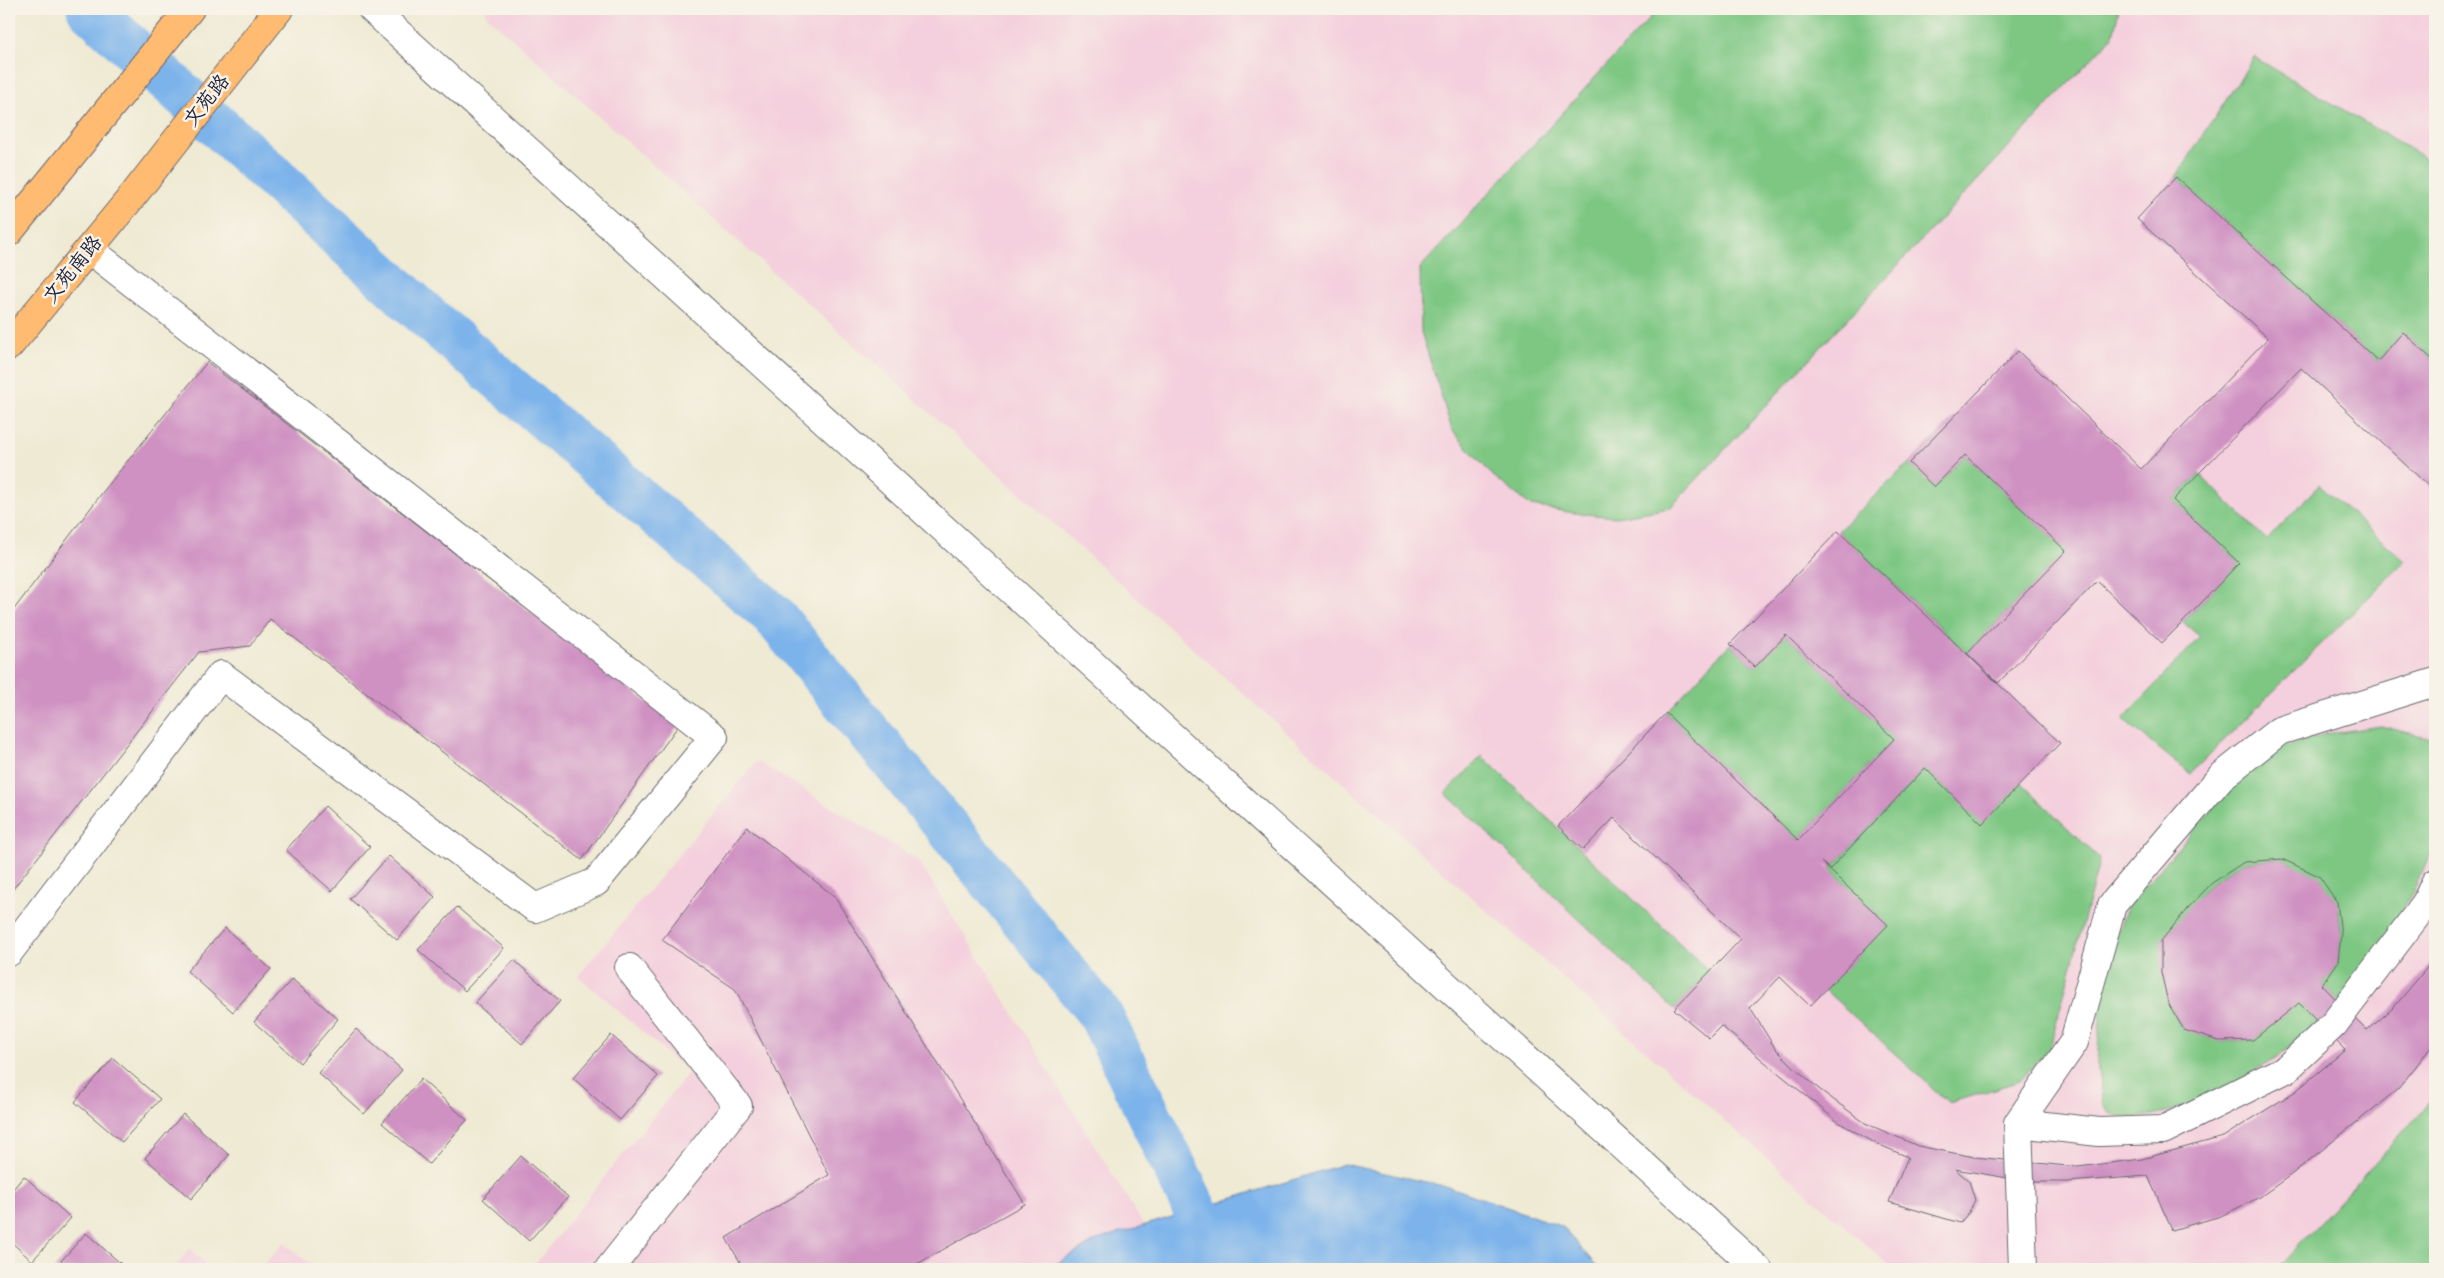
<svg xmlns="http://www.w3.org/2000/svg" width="2444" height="1278" viewBox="0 0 2444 1278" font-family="Caveat,'LXGW WenKai TC',sans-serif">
<rect width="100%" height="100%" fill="#f7f3e8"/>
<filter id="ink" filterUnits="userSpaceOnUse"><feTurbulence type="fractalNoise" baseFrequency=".02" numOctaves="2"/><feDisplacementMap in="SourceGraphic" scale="10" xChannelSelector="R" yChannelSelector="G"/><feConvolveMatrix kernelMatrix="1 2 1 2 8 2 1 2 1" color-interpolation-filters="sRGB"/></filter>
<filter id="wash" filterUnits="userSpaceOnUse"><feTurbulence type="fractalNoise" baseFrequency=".0096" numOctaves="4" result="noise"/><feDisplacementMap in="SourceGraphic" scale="20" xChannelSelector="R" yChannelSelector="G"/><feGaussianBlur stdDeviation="1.12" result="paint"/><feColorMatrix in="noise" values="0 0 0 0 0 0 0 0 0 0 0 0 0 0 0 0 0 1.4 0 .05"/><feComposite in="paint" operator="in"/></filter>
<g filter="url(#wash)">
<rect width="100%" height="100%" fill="#efead3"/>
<path fill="#f4cfdd" d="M485 9H2435V1269H1893L1402 836 487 16Z
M757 761 918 860 1171 1269H531L689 1072 578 976Z
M284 1243 316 1269H260Z
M190 1248 211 1269H174Z"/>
<path fill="#7ec783" stroke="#50745f" d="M1658 9H2119L2113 36 1670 508 1616 517 1574 513 1531 506 1492 475 1452 430 1421 332 1420 268Z
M2254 57 2435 164V362L2403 332 2378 361 2176 177Z
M1965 455 2066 551 1967 653 1838 531 1909 463 1935 487Z
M2199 474 2267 540 2319 485 2405 561 2190 774 2123 719 2200 637 2183 622 2239 563 2173 500Z
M1786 635 1894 739 1798 840 1666 713 1730 644 1755 667Z
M2381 726 2435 739V837C2419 896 2373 953 2341 1005L2322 985 2338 962 2341 933 2338 905 2320 878 2282 859 2243 862 2211 883 2161 941 2168 1003 2183 1029 2219 1041 2253 1040 2299 1002 2322 1027C2270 1061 2198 1115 2134 1117 2126 1118 2118 1115 2111 1114L2103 1104 2097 1063 2101 1008 2109 954 2128 905 2228 791 2267 752 2325 734Z
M1482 756 1710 972 1674 1009 1445 793Z
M1925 769 1982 823 2021 783 2100 859 2050 1047 2020 1081 1949 1103 1825 990 1888 925 1830 869Z
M2435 1097V1262L2428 1269H2277Z"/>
<path fill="#7cb3eb" stroke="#4f6a93" d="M1344 1164 1453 1188 1563 1227 1599 1269H1047L1097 1240Z"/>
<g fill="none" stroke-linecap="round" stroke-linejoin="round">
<path stroke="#7cb3eb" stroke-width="45" d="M89 9 430 319 773 615 1100 1014 1212 1244"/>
</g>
<g id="blocks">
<path fill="#cf90c2" d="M2176 177 2378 361 2403 332 2435 362V492L2301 368 2173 500 2239 563 2183 622 2162 643 2097 581 1998 683 1967 653 2066 551 1965 455 1934 487 1909 463 2018 351 2141 469 2268 338 2137 219Z
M207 362 678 726 582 860 270 619 250 646 199 652 9 894V616L102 493Z
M1838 531 2060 743 1982 824 1925 768 1830 869 1821 862 1888 925 1810 1006 1780 977 1750 1008 1775 1048 1794 1067 1819 1089 1865 1123 1918 1146 1974 1157 2078 1167 2142 1159 2223 1137 2296 1091 2345 1050 2299 1003 2253 1040 2219 1041 2184 1030 2168 1003 2161 972V941L2187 909 2212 883 2244 862 2282 859 2319 876 2337 902 2341 934 2338 962 2322 985 2367 1031 2394 1007 2426 969 2435 954V1042L2398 1089 2292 1174 2260 1197 2221 1216 2172 1230 2148 1176 2067 1182H2031L1955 1169 1969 1181 1975 1200 1969 1212 1960 1223 1889 1202 1908 1157 1875 1143 1838 1122 1721 1026 1709 1038 1674 1009 1741 939 1614 818 1583 850 1558 826 1666 713 1798 840 1894 739 1786 635 1755 667 1730 644Z
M325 806 370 847 332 891 286 850Z
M747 827 834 896 1025 1204 908 1269H744L726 1238 829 1175 735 989 662 940Z
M389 856 435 897 397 940 350 899Z
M457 907 504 948 465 991 418 950Z
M225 928 271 969 233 1012 187 971Z
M514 960 560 1001 522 1044 475 1003Z
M292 979 338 1019 300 1063 254 1022Z
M356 1029 402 1070 364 1114 318 1073Z
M611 1035 658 1076 620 1120 573 1078Z
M113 1058 160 1099 122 1142 75 1102Z
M421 1079 467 1120 429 1164 382 1123Z
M183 1114 229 1155 191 1199 145 1158Z
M521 1156 568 1197 529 1241 483 1199Z
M24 1176 71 1218 32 1261 9 1240V1194Z
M86 1233 127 1269H54Z"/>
</g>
</g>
<g filter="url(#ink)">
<use href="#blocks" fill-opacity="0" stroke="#6a6870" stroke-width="1"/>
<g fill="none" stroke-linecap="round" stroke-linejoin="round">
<defs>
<path id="minor" d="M372 9 1758 1269
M9 952 221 675 535 908 596 882 714 737 89 249
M2018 1123 2099 1132 2163 1130 2286 1069 2334 1024 2426 903 2435 883
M609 1269 738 1106 629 968
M2023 1269 2018 1123 2074 1042 2112 905 2221 777 2279 731 2435 682"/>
<path id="major" d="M9 232 190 9
M9 346 135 193 279 9"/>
</defs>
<use href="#minor" stroke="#6a6870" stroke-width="30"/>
<use href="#major" stroke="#6a6870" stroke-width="30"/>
<use href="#minor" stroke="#fff" stroke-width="28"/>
<use href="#major" stroke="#febb71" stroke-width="28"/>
</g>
</g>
<g text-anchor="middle" stroke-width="5" stroke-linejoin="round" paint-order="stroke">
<g font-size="20" fill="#22223b" stroke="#f7f3e8">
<text transform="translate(206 100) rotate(-52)" y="7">文苑路</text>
<text transform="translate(72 269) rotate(-51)" y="7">文苑南路</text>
</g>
</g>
<rect width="2444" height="1278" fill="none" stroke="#f7f3e8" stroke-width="30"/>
</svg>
